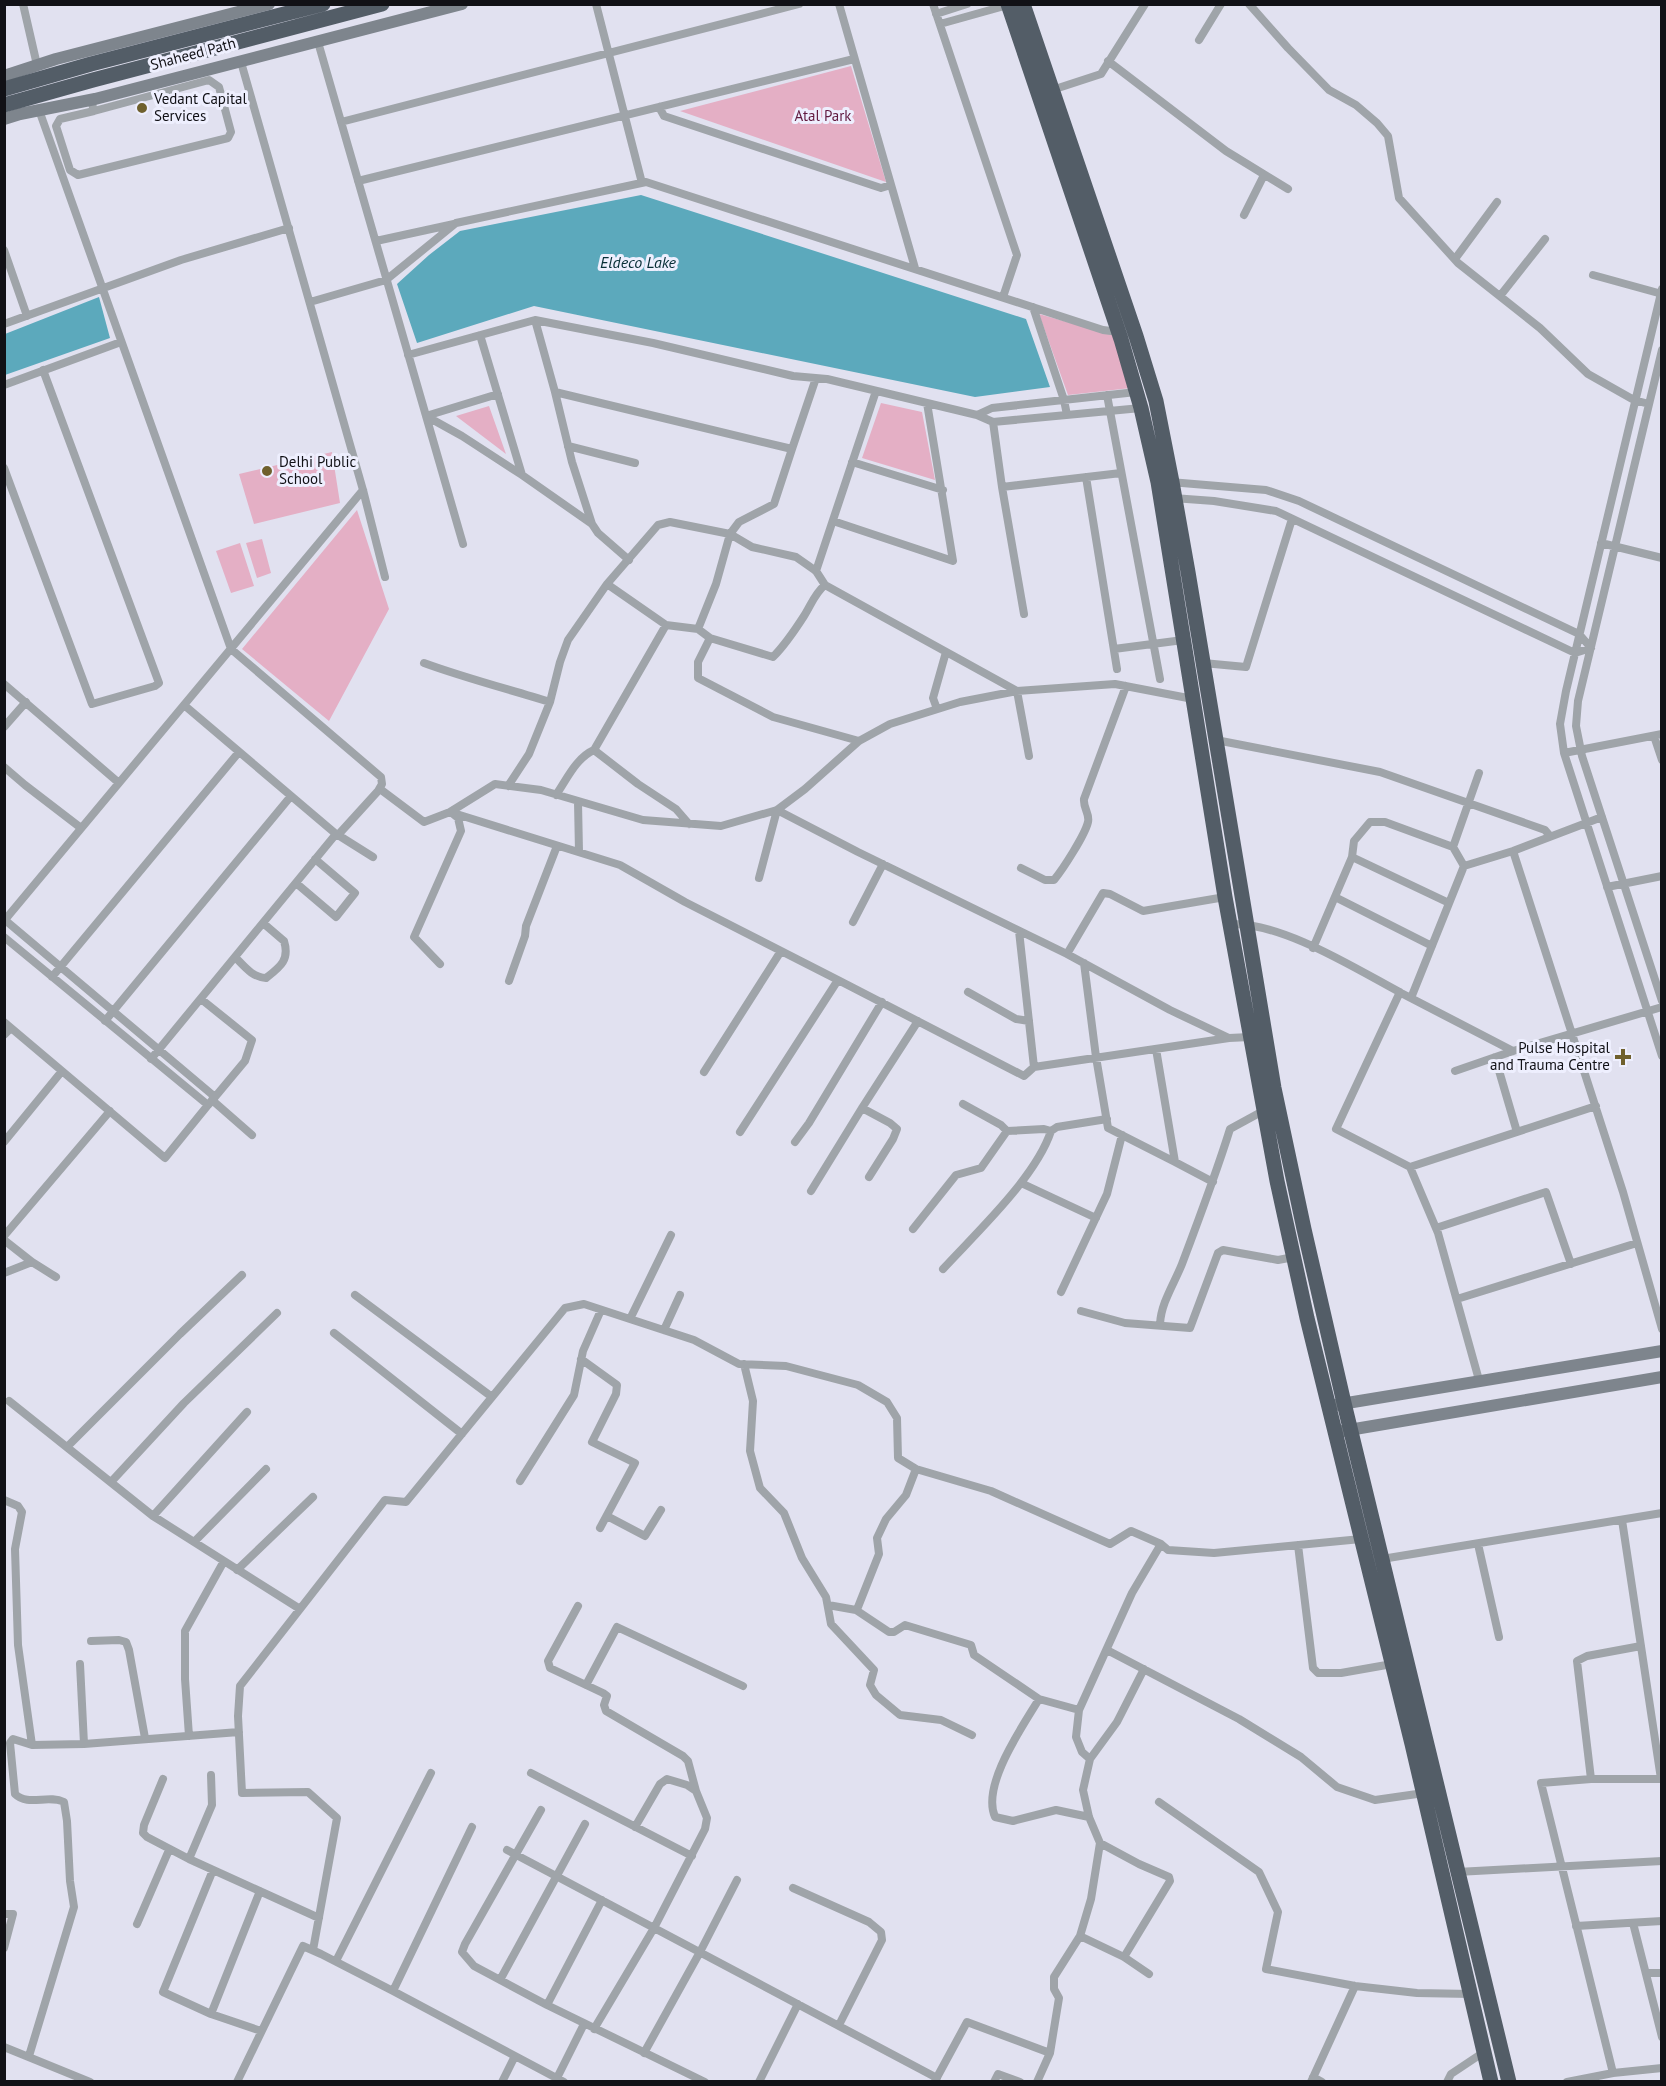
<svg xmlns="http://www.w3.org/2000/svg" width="1666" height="2086" viewBox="0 0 1666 2086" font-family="'PT Sans',sans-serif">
<rect width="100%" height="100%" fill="#e1e1f0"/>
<path fill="#e4afc5" d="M851 66 886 182 680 111Z
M1039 314 1116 336 1131 388 1068 395Z
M881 403 922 412 935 480 862 458Z
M489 406 506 454 456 416Z
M332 452 340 503 254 524 239 474Z
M357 510 389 609 329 721 242 649Z
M262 539 271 573 257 578 246 543Z
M240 543 254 586 231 593 216 551Z"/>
<path fill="#5ca9bc" d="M641 195 1026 319 1050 387 975 397 534 306 417 343 397 284 429 255 460 231Z
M99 297 110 338 5 375V334Z"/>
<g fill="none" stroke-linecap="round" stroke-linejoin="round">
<path stroke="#9fa4a9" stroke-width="8" d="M23 4 37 65
M596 4 642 183
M839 4 915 268
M933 4 1017 255 1003 297
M1249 4 1288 48 1329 90 1356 105 1377 123 1388 136 1399 198 1458 263 1540 328 1588 374 1634 400 1649 404
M936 14 967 4
M940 24 1008 5
M1199 40 1221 4
M318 42 463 544
M1108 61 1226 151 1288 189
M241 62 363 490 385 577
M1052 90 1101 74 1145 4
M91 100 94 111 60 119 56 126 70 170 78 175 228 138 231 132 219 87 209 80 94 111
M659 107 664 116 881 188 891 185
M39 110 231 649 381 777 382 784 378 791 338 835 336 834
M341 122 799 4
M358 181 854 59
M1244 215 1264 175
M376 241 454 224
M4 250 27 316
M1455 259 1497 202
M1593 275 1662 294
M1662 289 1566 691 1560 724 1564 753 1662 1056
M1500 296 1545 239
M310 302 386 280 456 223 646 182 1103 330 1119 332
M1033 307 1064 400 1067 415
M535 320 555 392 792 449 774 504 739 522 730 534 716 584 698 629
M4 324 181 260 289 228
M480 335 522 475 592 524
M1662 350 1578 701 1576 726 1582 756 1662 1001
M408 355 535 320 653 343 793 376 827 379 977 415 993 422 1141 408
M4 385 121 342
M555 392 572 462 592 524 598 533 629 560
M498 394 426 416 462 436 522 475
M1107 395 1160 679
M977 415 992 408 1136 392
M993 422 1002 487 1024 614
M568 446 635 463
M792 449 816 378
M852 462 943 490
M4 468 92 704 155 686 159 683 43 370
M1086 477 1117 669
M1170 482 1266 490 1299 501 1579 634 1591 648 1575 653 1276 511 1214 501 1173 498
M1002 487 1121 473
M833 521 953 561 927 403
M1601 543 1662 558
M816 571 876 391
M607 584 666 625 698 629 710 638 773 657C785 645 795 630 804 616 811 605 815 593 825 585L1017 691 1029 756
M710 638 698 662V678L773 717 859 741
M1114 649 1183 640
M424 663C465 678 508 689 550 702
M1203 663 1246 667 1292 519
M4 684 119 783
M937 709 933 698 946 652
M4 727 26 702
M1654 736 1662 760
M1216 740 1380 772 1545 830 1550 836
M594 750 638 784 676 809 689 824
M1564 753 1662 734
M4 767 25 785 81 828
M508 786 529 754 550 702 560 662 568 640 607 584 658 525 670 522 730 534 752 547 796 557 816 571 825 585
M380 789 424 822 450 812 495 784 541 790 643 820 721 826 777 810 805 789 859 741 890 724 960 702 1017 691 1115 684 1193 699
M556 795C567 779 576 758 594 750L666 625
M578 802 579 852
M777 810 858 852 1067 954 1170 1010 1229 1038 1250 1037
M450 812 620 865 685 902 838 980
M338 835 373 857
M1513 851 1623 1192 1662 1329
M1352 857 1449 903
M1464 866 1453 847 1479 773
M1021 868 1045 880H1054C1063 869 1085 835 1088 822 1090 814 1083 808 1084 799L1126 686
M759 878 777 810
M296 883 336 917 355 893 315 859
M1607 887 1662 876
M1335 897 1432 946
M5 920 215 1097 208 1105
M4 921 363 490
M853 922 883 864
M1230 924C1282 922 1356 969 1403 994 1439 1013 1476 1032 1513 1051
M1019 931 1034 1067 1229 1038
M4 937 208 1105 165 1158 4 1022
M1313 948 1352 857 1354 841 1370 822H1385L1453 847
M1067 954 1103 893 1110 894 1143 911 1225 897
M235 957C245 967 252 977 266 978 280 967 290 960 284 941L263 923
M1084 963 1096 1057 1108 1128 1175 1162 1156 1049
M440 964 414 937 461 831 458 818 453 814
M52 977 239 752
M509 981 525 936 526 926 557 846
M968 992 1016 1019 1029 1021
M1400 992 1336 1129 1410 1167 1596 1106
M1411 998 1464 866 1513 851 1602 817
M201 999 252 1040 245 1061 215 1097
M105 1021 291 796
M4 1035 11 1028
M1495 1057 1517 1132
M151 1059 336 834 184 705
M1455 1071 1513 1051 1662 1007
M704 1072 781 951
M212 1100 252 1135
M963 1104 1001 1125 1007 1131 1044 1129 1051 1131 1057 1127 1107 1119
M862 1108 890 1123 897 1129 893 1139 869 1177
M740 1132 838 980 1024 1076 1034 1067
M4 1142 62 1071
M795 1142 809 1123 882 1002
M1175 1162 1213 1182
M1410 1167 1438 1233 1479 1380
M1021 1183 1096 1218
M811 1191 862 1108 918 1021
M1436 1228 1546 1192 1571 1264
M913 1229 956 1175 981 1168 1007 1131
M4 1236 110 1111
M4 1240 32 1262 4 1273
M32 1262 56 1277
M943 1269C977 1232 1036 1177 1051 1131
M1061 1292 1107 1194 1122 1135
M355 1295 492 1397
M1457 1299 1637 1243
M1081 1311 1125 1323 1190 1328 1218 1253 1223 1250 1278 1260 1294 1257
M630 1319 671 1235
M1160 1324C1161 1303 1174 1284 1182 1264 1199 1219 1216 1174 1230 1129L1263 1111
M664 1330 680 1295
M334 1333 462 1434
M581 1359 617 1385 616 1394 592 1442 635 1463 600 1528
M744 1364 753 1401 750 1451 760 1488 784 1513 802 1558 826 1597 831 1624 874 1670 870 1685 876 1695 900 1715 941 1720 972 1735
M9 1401 153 1516 300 1609
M67 1447 180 1334 242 1275
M520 1481 574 1395 583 1351 601 1310
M111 1482 184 1403 277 1313
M4 1500 18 1506 22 1512 15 1549 18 1645 32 1745 84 1744 239 1732
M153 1516 247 1412
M607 1516 645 1536 661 1510
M1622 1520 1661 1779
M194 1542 266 1469
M1478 1544 1499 1637
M1298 1545 1313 1668 1318 1673H1341L1392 1664
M1382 1559 1662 1513
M237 1570 313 1497
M828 1605 856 1610 889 1632H894L905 1625 971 1645 974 1655 1039 1699 1079 1710
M578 1606 548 1661 550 1668 603 1693 607 1696 604 1705 606 1711 683 1756 688 1761 696 1791
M858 1607 879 1554 877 1538 886 1519 906 1495 916 1469
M91 1641 119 1640 126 1642 129 1650 145 1738
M1107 1650 1239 1719 1301 1757 1337 1787 1375 1800 1424 1793
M80 1664 84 1744
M586 1685 617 1627 743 1686
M1039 1699C1023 1726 981 1785 995 1817L1013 1821 1056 1810 1089 1817
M189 1736 185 1679V1631L224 1561
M1090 1759 1082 1752 1076 1737 1079 1710 1132 1593 1161 1544
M531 1773 692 1856
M163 1779 144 1825 143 1833 147 1837 189 1859 319 1918
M1591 1779 1577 1661 1587 1656 1641 1646
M1159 1802 1259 1872 1278 1912 1266 1969 1355 1986 1417 1993 1471 1994
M541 1810 465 1944 462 1952 474 1966 547 2005 705 2082
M1100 1843 1139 1864 1169 1877 1170 1881 1124 1957
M507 1850 937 2078
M189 1859 212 1805 211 1775
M213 1870 163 1992 211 2014 261 2031
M1457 1872 1662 1861
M793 1888 869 1922 881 1932 882 1940 839 2025
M4 1914H13L4 1948
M1633 1923 1662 2037
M137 1924 169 1850
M1576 1926 1662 1921
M1080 1936 1124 1957 1149 1974
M313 1950 337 1818 308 1792 242 1793 238 1716 240 1686 385 1500 406 1502 565 1308 584 1304 694 1340 739 1364 786 1366 858 1385 887 1402 897 1418 898 1458 916 1469 991 1491 1110 1544 1131 1531 1161 1544 1168 1550 1214 1553 1361 1539
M336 1961 431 1773
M1646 1973H1662
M500 1980 585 1824
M393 1991 472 1827
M547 2005 602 1900
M211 2014 260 1891
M594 2029 654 1928 705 1829 707 1818 696 1791 687 1785 667 1779 660 1784 635 1827
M4 2047 90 2082
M644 2053 700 1952 737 1880
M1050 2053 1059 1998 1054 1989V1977L1080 1936 1091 1899 1100 1843 1089 1817 1083 1790 1090 1759 1117 1722 1144 1669
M29 2056 74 1907 70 1881 67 1821 64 1802C48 1794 28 1807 15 1794L10 1743 13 1739 32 1745
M1613 2073 1541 1783 1591 1779H1662
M1313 2077 1322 2082
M557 2078 584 2024
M935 2081 967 2022 1050 2053 1037 2082
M237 2082 303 1946 321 1954 393 1991 564 2082
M502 2082 515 2056
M759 2082 798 2004
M994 2082 998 2074 1020 2082
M1311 2082 1355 1986
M1447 2082 1451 2074 1484 2052
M1567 2082 1613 2073 1662 2068"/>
<path stroke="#7e858d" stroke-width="12" d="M4 76 56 59 269 4
M4 119 20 114 95 99 462 4
M1335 1405 1662 1351
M1343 1431 1662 1377"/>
<path stroke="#535d67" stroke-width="15" d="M1008 4 1121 339 1141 408 1158 482 1225 897 1277 1181 1307 1318 1412 1744 1491 2082
M1023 4 1136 336 1156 401 1172 482 1188 572 1274 1088 1304 1229 1344 1403 1509 2082
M4 89 91 64 323 4
M4 105 93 80 382 4"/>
</g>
<g fill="#6f602d" stroke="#eeeffe" stroke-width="2">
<circle cx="142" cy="108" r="6"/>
<circle cx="267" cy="471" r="6"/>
<path d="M1620 1048h6v6h6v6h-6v6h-6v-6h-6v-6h6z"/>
</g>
<g text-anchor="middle" stroke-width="6" stroke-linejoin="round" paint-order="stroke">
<g font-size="15" fill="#111116" stroke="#eeeffe">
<text transform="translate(193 54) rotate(-15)" y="5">Shaheed Path</text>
</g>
<g font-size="15" fill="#111116" stroke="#eeeffe" text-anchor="start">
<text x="154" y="104">Vedant Capital<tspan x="154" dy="17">Services</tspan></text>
<text x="279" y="467">Delhi Public<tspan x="279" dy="17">School</tspan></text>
<text x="1610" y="1053" text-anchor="end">Pulse Hospital<tspan x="1610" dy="17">and Trauma Centre</tspan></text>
</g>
<g font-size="15" fill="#611a40" stroke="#eeeffe">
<text x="823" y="121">Atal Park</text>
</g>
<g font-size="16" font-style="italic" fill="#082f37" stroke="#eeeffe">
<text x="638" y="268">Eldeco Lake</text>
</g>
</g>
<rect width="1666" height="2086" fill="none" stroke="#111116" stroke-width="12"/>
</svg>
